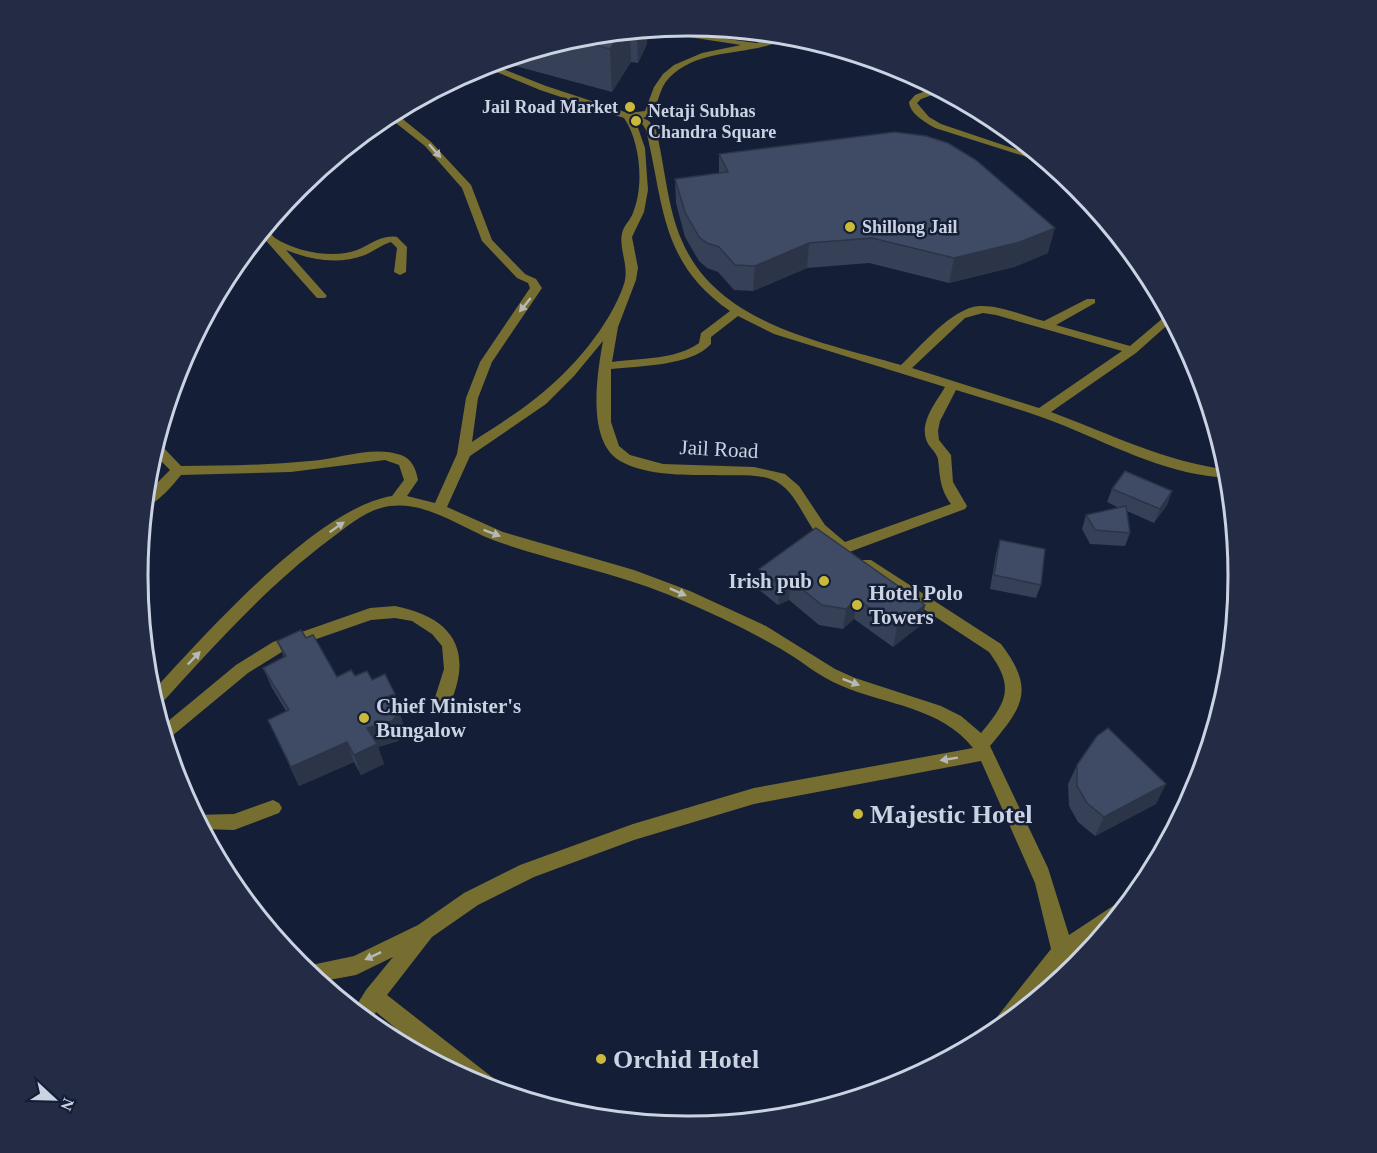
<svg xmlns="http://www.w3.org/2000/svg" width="1377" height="1153" viewBox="0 0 1377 1153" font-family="'Times New Roman',serif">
<rect width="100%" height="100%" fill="#141e36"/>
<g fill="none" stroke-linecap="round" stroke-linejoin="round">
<path fill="#766d30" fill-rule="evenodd" d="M656 29 756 43 771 39 773 34 781 35 778 42C743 56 698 48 669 78 659 88 659 103 651 115L643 118 649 121 656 130C665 166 667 207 682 241 718 325 823 342 901 365 920 347 952 308 979 306 1001 305 1024 316 1044 321L1087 299H1095V303L1056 325 1130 346 1169 313 1173 320 1136 353 1051 412C1110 434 1166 462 1229 470L1230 478C1172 476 1118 448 1065 426 1029 412 993 401 956 390L940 421 938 431 939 440 951 455 953 482 967 506 965 509 844 554C806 543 804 493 773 480 756 473 733 476 714 475 685 475 647 476 620 461 586 441 597 374 603 341L574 376 546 404 470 456 447 507 503 532 634 570 690 591 766 626 835 669 855 678 941 706 961 716 981 733C1007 702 1015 687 989 652L861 568 859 564 861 560H871L1001 644C1035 689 1024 706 990 746L1048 868 1069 935 1119 902 1126 899 1131 901 1105 933 1072 956 1073 970 1057 984 1054 977 1034 1002 987 1038 986 1034 989 1027 1051 949 1035 883 981 761 754 804 634 840 534 877 478 905 432 937 387 995 497 1081 499 1092C450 1077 414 1043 376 1012L369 1023 353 1011 366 990 393 957 356 975 318 982 302 967 354 956 418 925 464 893 520 865 633 824 754 788 973 748C941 707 886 705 842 686 819 677 802 661 781 649 748 630 714 614 679 599 619 573 554 562 493 540 457 526 421 497 381 508 362 513 345 528 329 540 265 588 213 647 159 706L155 707 151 693C204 636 316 508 392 496L404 480 399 465 385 460 291 472 181 475C172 486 159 502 145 507L146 494 170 470 153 453 156 443 160 444 181 466C224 466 267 465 310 461 338 459 373 445 401 455 412 459 416 469 418 480L407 496 435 503 457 454 466 398 480 362 530 288 528 283 517 278 482 241 462 188 425 146 387 116 394 112 431 142 471 185 492 240 525 274 536 279 542 288 492 362 478 398 472 442C493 428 516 414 536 398 571 371 610 326 624 284 630 265 617 247 623 230 626 223 632 218 634 210 644 184 640 141 624 118L540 90 482 66 490 64 546 86 628 113 645 111 654 87 663 74 674 65 702 53 741 45 643 30ZM636 122 643 125 646 130C664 204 660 263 730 311L701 333 699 343C676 360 639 358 612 362L618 327 636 280 638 268 632 237 644 212 648 190 645 148ZM983 313 996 315 1122 351 1039 408 912 368 965 318ZM738 316 774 334 945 387C937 401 920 421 926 439 928 447 936 451 938 459 940 477 940 489 951 504L845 542 825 525 799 486 785 474 754 467 663 464 630 455 619 446 611 422V369C638 366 692 366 711 344V337Z
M905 70 930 84 908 78Z
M936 87 943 91 921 99 917 103 929 117 941 124 1042 158 1052 165 935 128C925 122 910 114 909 102L915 95Z
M265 228C269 231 271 235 275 238 296 252 334 259 357 250 370 245 382 234 397 237L407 247 406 272 400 275 394 272 397 248 391 242C381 245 374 251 365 255 338 265 311 260 286 250L327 296 325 298H317L260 234Z
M395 606C457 618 475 655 446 712L440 714 434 712 432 707 444 669 442 646 432 634 412 621 395 618 371 620 285 650 248 673 166 741 161 727 236 665 273 642 370 608Z
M273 800 279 803 282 808 279 813 234 830 202 829 194 815 234 814Z"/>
</g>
<path fill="#364057" d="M647 30V44L638 63 631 62 612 92 508 64V58L581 36Z
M719 154 1048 253 1014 267 949 283 869 263 807 268 753 291 734 290 718 272 707 268 699 261 685 237 676 203 675 179 719 173Z
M1112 489 1172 491 1167 505 1154 523 1127 511 1130 533 1125 546 1090 544 1082 529 1086 515 1119 508 1107 502Z
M1000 540 1041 585 1036 598 990 589 996 554Z
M759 569 925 605 921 625 893 647 854 619 843 629 819 625 789 600 778 605 758 589Z
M306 638 337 677 355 676 372 680 395 694 405 732 398 741 378 747 384 764 361 775 354 762 299 786 268 720 286 711 272 688 263 668 284 657 277 641Z
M1077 765 1156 804 1095 836 1078 822 1069 806 1068 784Z"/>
<path fill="#2c3447" d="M647 30V44L638 63 637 31Z
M630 31 631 62 612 92 610 49 622 32Z
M1055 228 1048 253 1014 267 949 283 954 258Z
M809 243 807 268 753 291 755 266Z
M1172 491 1167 505 1154 523 1160 509Z
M790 580 789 600 778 605 780 585Z
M857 599 854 619 843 629 846 609Z
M925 605 921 625 893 647 897 627Z
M395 694 405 732 398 741 378 747 384 764 361 775 354 755 367 728 386 697Z
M347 742 354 762 299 786 291 767Z
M1166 784 1156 804 1095 836 1104 817Z"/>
<path fill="#3f4b65" stroke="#2c3447" stroke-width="1.5" d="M622 32 610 49 571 39 581 36Z
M895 132 926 136 948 143 976 160 1055 228 1020 242 954 258 872 238 809 243 755 266 735 265 719 247 707 243 699 237 685 212 675 179 728 172 719 154Z
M1125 471 1172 491 1160 509 1112 489Z
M1126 506 1130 533 1095 530 1086 515Z
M816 528 925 605 897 627 857 599 846 609 822 605 790 580 780 585 759 569Z
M1000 540 1045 549 1041 585 994 575Z
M301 630 306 638 313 635 337 677 351 670 355 676 367 671 372 680 385 674 395 694 386 697 399 712 392 721 367 728 377 744 354 755 347 742 291 767 268 720 289 710 263 668 286 656 277 641Z
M1108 728 1166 784 1104 817 1087 803 1077 786V765L1097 736Z"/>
<defs><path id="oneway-solid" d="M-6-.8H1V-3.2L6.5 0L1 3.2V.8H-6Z" transform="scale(1.5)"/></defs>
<g fill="#b6bab6">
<use href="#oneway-solid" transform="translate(435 151) rotate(49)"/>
<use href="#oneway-solid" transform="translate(525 305) rotate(129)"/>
<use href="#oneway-solid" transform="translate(337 527) rotate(-35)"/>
<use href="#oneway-solid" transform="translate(492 533) rotate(21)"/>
<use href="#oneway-solid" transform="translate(678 592) rotate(24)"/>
<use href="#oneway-solid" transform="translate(194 658) rotate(-46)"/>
<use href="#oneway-solid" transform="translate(851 682) rotate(21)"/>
<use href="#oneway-solid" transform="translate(949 759) rotate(171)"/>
<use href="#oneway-solid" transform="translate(373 956) rotate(155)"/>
</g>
<g fill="#cbba39" stroke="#141e36" stroke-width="2">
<circle cx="630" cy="107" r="6"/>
<circle cx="636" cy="121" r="6"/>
<circle cx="850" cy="227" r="6"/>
<circle cx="824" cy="581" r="6"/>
<circle cx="857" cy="605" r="6"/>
<circle cx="364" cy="718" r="6"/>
<circle cx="858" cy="814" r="6"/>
<circle cx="601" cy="1059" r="6"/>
</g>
<g text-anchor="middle" stroke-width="5" stroke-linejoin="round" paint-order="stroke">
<g font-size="18" font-weight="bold" fill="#cbd3e3" stroke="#141e36" text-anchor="start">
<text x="618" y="113" text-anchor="end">Jail Road Market</text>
<text x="648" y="117">Netaji Subhas<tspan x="648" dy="21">Chandra Square</tspan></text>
<text x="862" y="233">Shillong Jail</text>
</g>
<g font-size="21" fill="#cbd3e3" stroke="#141e36">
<text transform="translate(719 449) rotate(3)" y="7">Jail Road</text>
</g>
<g font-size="21" font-weight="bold" fill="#cbd3e3" stroke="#141e36" text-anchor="start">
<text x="812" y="588" text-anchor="end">Irish pub</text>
<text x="869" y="600">Hotel Polo<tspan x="869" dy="24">Towers</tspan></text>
<text x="376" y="713">Chief Minister's<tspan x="376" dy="24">Bungalow</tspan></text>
</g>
<g font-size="26" font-weight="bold" fill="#cbd3e3" stroke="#141e36" text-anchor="start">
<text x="870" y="823">Majestic Hotel</text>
<text x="613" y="1068">Orchid Hotel</text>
</g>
</g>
<path d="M0 0H1377V1153H0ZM148 576a540 540 0 1 1 1080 0a540 540 0 1 1-1080 0Z" fill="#232c44" fill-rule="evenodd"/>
<path fill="none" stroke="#cbd3e3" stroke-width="3" d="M148 576a540 540 0 1 1 1080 0a540 540 0 1 1-1080 0Z"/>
<g transform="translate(54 1099) rotate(112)" stroke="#141e36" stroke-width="4.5" paint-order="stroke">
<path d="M0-4.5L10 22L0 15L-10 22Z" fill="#cbd3e3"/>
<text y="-9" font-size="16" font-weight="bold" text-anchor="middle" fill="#cbd3e3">N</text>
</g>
</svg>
